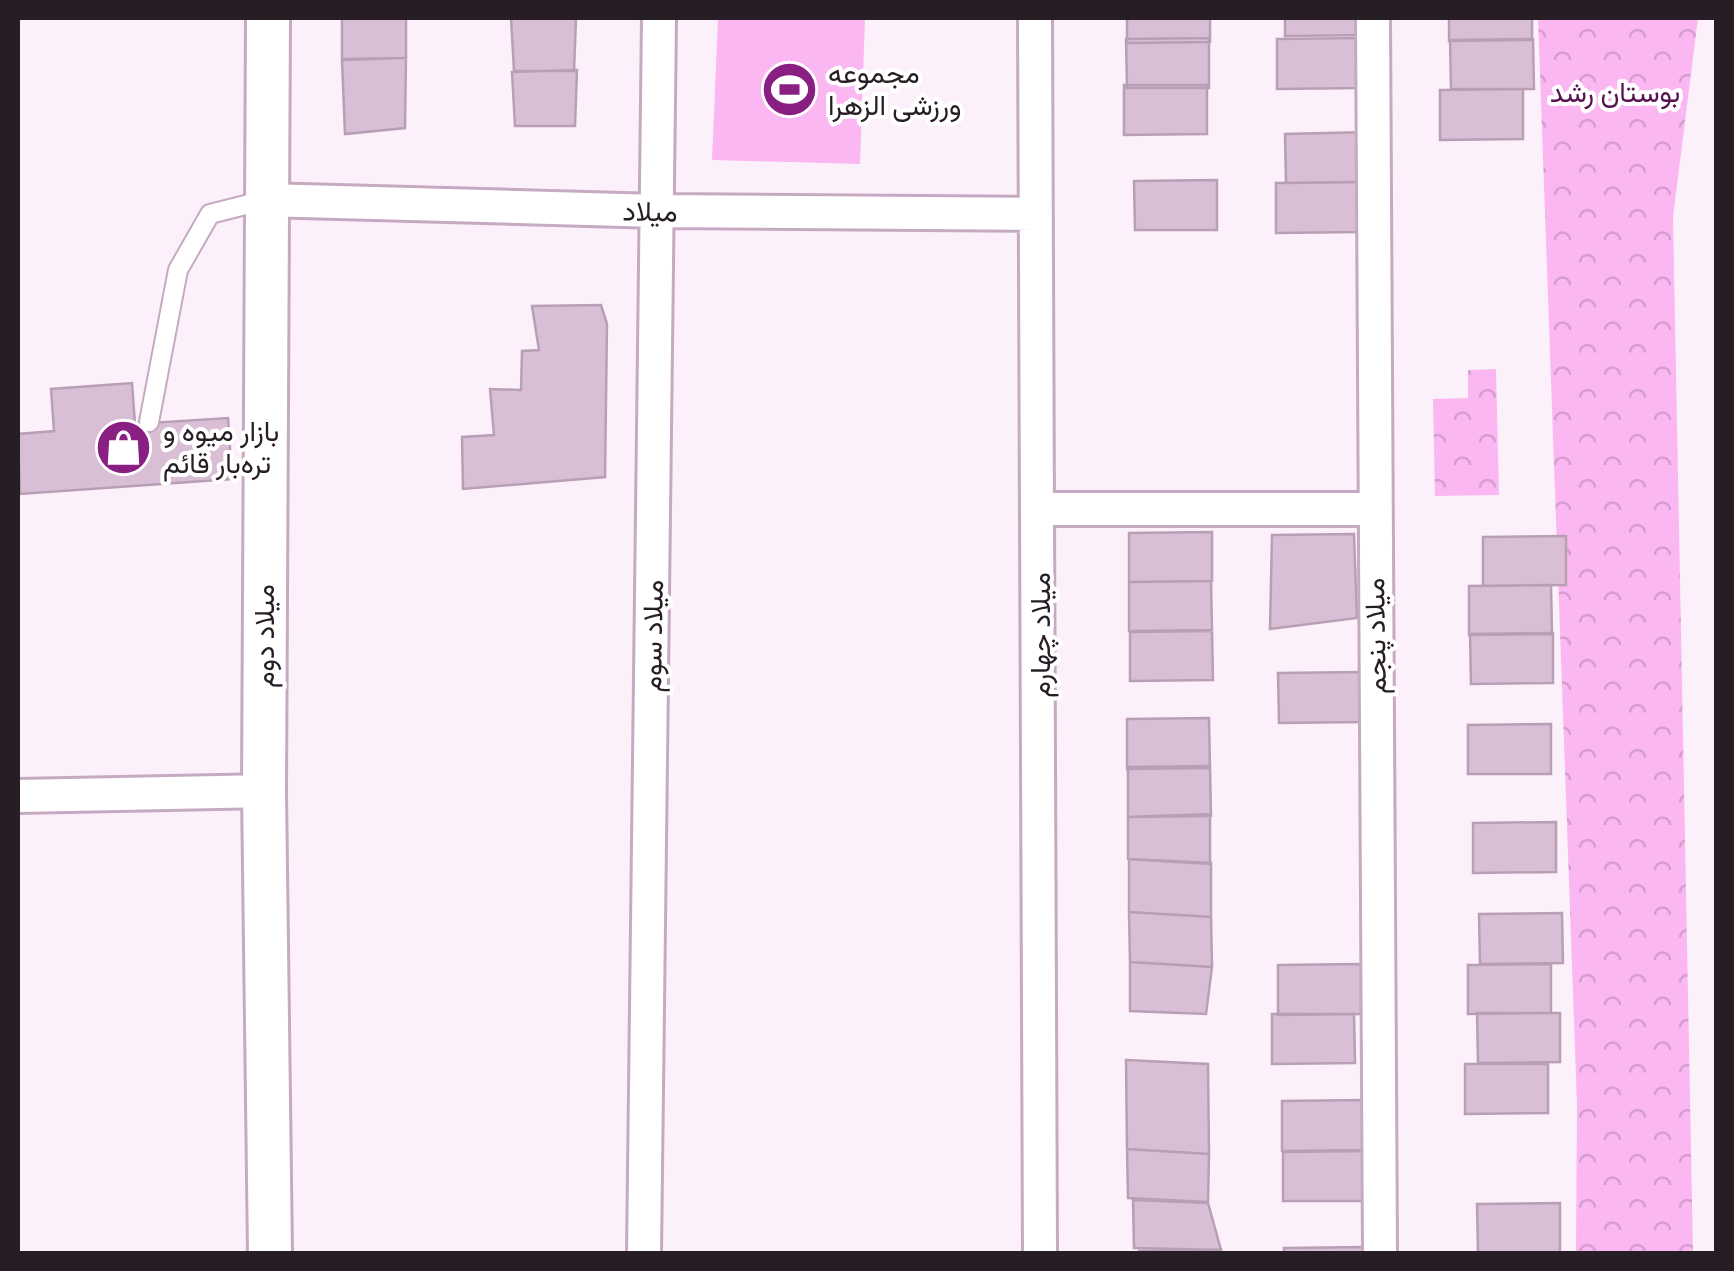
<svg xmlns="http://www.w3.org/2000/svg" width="1734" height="1271" viewBox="0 0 1734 1271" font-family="'Exo 2',Vazirmatn,sans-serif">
<defs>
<pattern id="forest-crowns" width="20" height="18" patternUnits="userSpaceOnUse" patternTransform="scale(2.5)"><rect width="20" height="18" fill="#fab7f2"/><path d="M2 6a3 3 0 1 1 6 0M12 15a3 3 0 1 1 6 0" fill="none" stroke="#d69dcf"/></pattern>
</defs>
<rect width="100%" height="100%" fill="#fcf1fb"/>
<path fill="url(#forest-crowns)" d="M1538 18H1698L1673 217 1693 1253H1576L1577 1105Z
M1496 369 1499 495 1435 496 1433 399 1468 398V370Z"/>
<path fill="#fab7f2" d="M718 18H865L860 164 712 160Z"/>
<path fill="#d9bfd5" stroke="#b99fb5" stroke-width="2.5" d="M342 18H406V58L342 59Z
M511 18H576L574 71H514Z
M1127 18H1210V42L1127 43Z
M1285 18H1367V35L1285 36Z
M1449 18H1532V40L1449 41Z
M1209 38V88H1127L1126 39Z
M1359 38 1360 88 1277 89V39Z
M1533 39 1534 89H1451L1450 40Z
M406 58 405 128 345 134 342 60Z
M577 70 575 126H515L512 72Z
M1124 85H1207V134L1124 135Z
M1523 89V139L1440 140V90Z
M1368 132V182L1286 183 1285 134Z
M1217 180V230H1135L1134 181Z
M1359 182V232L1276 233V183Z
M601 305 607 324 605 477 463 489 462 437 494 435 490 389 521 390 522 351 539 350 532 306Z
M132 383 135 424 228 418 232 479 20 494 18 434 54 431 51 389Z
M1212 532V581L1129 582V533Z
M1354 534 1357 618 1270 629 1272 535Z
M1566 536V585L1483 586V537Z
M1211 581 1212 630 1129 631V582Z
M1551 585 1552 634 1469 635V586Z
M1212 631 1213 680 1130 681V632Z
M1553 633V683L1471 684 1470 634Z
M1361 672 1362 722 1279 723 1278 673Z
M1209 718 1210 768 1127 769V719Z
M1551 724V774H1468V725Z
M1210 766 1211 816 1128 817V767Z
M1210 814V864L1128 859V817Z
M1556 822V872L1473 873V823Z
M1129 859 1211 863V917L1129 912Z
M1129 912 1211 917 1212 967 1130 962Z
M1562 913 1563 963 1480 964 1479 914Z
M1130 962 1212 967 1206 1014 1130 1011Z
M1361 964V1014L1278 1015V965Z
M1551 964V1013L1468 1014V965Z
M1477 1013H1560V1062L1478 1063Z
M1272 1014H1354L1355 1063 1272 1064Z
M1126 1060 1208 1064 1209 1154 1127 1149Z
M1465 1064H1548V1113L1465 1114Z
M1364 1100 1365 1150 1282 1151V1101Z
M1127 1149 1209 1154 1208 1202 1128 1198Z
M1366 1151V1201H1283V1152Z
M1133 1200 1208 1203 1221 1250 1134 1248Z
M1560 1203V1252L1478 1253 1477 1204Z
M1366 1247V1254H1284V1248Z
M1221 1250V1254L1138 1251Z"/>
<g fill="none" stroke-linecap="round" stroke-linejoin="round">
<defs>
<path id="service" d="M149 422 178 270 210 214 265 200"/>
<path id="minor" d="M1035 18 1040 1254
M1373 18 1380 1254
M265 200 658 211 1034 214
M1039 509H1373
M18 796 264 791
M644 1254 659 18"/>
<path id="tertiary" d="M268 18 264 791 270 1254"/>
</defs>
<use href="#service" stroke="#c5aac1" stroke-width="22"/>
<use href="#minor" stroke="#c5aac1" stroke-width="38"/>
<use href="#tertiary" stroke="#c5aac1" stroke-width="48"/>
<use href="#service" stroke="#fff" stroke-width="18"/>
<use href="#minor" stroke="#fff" stroke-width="32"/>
<use href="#tertiary" stroke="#fff" stroke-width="42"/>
</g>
<defs>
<symbol id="stadium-disc" viewBox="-11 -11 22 22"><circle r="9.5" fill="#891e83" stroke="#fff"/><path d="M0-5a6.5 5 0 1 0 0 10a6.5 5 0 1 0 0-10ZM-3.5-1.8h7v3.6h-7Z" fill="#fff"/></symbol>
<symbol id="shop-disc" viewBox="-11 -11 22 22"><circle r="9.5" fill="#891e83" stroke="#fff"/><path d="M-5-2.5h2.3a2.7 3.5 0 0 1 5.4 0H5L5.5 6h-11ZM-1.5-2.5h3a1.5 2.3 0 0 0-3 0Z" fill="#fff"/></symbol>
</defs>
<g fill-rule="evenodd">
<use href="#stadium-disc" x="758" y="58" width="63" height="63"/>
<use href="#shop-disc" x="92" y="416" width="63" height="63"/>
</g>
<g text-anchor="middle" stroke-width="8" stroke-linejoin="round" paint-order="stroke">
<g font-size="28" fill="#261d25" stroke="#fff" text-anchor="start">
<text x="828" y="83">مجموعه<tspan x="828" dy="32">ورزشی الزهرا</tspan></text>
<text x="163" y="441">بازار میوه و<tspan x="163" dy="32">تره‌بار قائم</tspan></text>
</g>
<g font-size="28" fill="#551351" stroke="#fff">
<text x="1615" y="102">بوستان رشد</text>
</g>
<g font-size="28" fill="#261d25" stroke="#fff">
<text transform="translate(650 211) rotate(1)" y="10">میلاد</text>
<text transform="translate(1040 635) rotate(-90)" y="10">میلاد چهارم</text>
<text transform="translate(264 636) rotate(-90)" y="10">میلاد دوم</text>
<text transform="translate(652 636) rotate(-89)" y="10">میلاد سوم</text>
<text transform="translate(1375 636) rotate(-91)" y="10">میلاد پنجم</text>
</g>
</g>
<rect width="1734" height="1271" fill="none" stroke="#261d25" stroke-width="40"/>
</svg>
